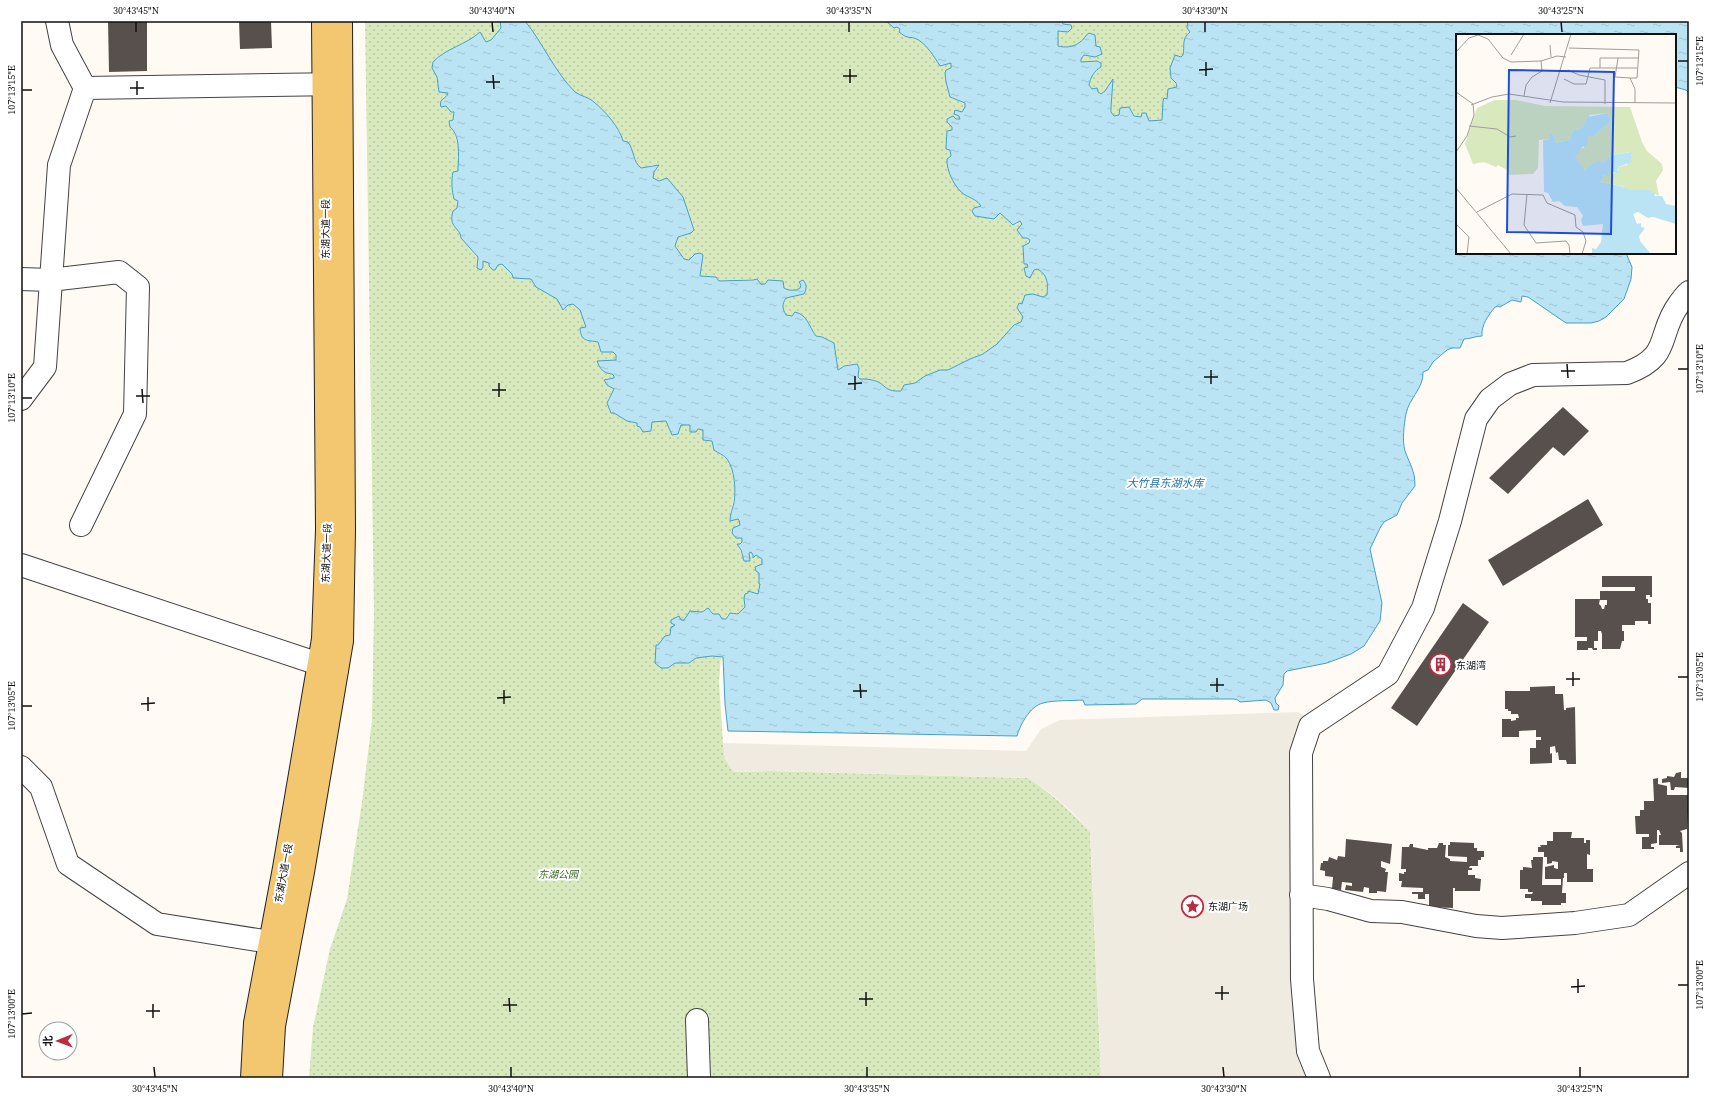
<svg xmlns="http://www.w3.org/2000/svg" width="1710" height="1099" viewBox="0 0 1710 1099" font-family="'Source Serif 4','Noto Sans SC',serif">
<defs>
<pattern id="park-dots" width="8" height="8" patternUnits="userSpaceOnUse"><rect width="8" height="8" fill="#d8e9bd"/><path d="M2 2h.1M6 6h.1" fill="none" stroke="#b8c7a1" stroke-width="1.8" stroke-linecap="round"/></pattern>
<pattern id="water-ripples" width="26" height="14" patternUnits="userSpaceOnUse"><rect width="26" height="14" fill="#bae4f4"/><path d="M2 4q2-2 4 0t4 0M15 11q2-2 4 0t4 0" fill="none" stroke="#9fc3d0"/></pattern>
</defs>
<rect width="100%" height="100%" fill="#fffbf4"/>
<path fill="url(#park-dots)" d="M365 21H500L501 28 491 40 486 42 480 32C466 45 445 48 433 62L432 68 437 77 439 92H448V95L442 98 446 106 454 111 453 120 449 121C456 137 462 152 458 171H455C449 184 457 195 458 206L452 215C454 223 460 233 461 238L478 257 481 270 483 267V261L488 262 489 266 497 268 498 265 502 264 512 274 513 278 531 279 536 287 557 299 563 310 568 305 573 304 580 310 586 327 580 328 585 340 598 342 601 352H613L616 354V360L610 362 600 360 601 370 607 373 612 374 614 376V378L606 379 614 389 608 399 610 411 630 422 637 423 642 430 651 431 652 421H666L669 427V430L678 434 681 425H690L691 432 698 429 703 430V439L712 441 714 450C718 453 724 456 727 460 737 473 736 498 730 513L739 520 740 525 735 527 739 537 742 538V542L740 544H737L744 560 750 561 749 552H751L755 556H760L763 562 760 566 755 567 759 572V584H760L758 594H754L750 591 744 599 746 607 738 614 727 615 726 619H722L719 614H713L711 610 704 609 702 612C690 612 692 611 684 620H681L677 616 675 626 671 627 670 635 665 636 662 642 673 665 675 663H689L696 658 712 656 721 657 719 682 723 743 725 759 734 772 771 771 1028 778C1052 794 1071 811 1090 832L1101 1078H309L313 1027 330 949 347 899 362 802 372 720 374 612Z
M525 21H886L894 28 897 27 900 29V32C906 36 908 35 914 38 926 42 934 56 940 66L951 63V68L948 69C947 79 947 87 950 97L965 103V107L962 112 955 110 954 114 959 116 960 119 955 118 950 125 952 126V130L947 131 946 147 947 150H950C952 164 946 176 959 188 961 191 963 194 965 195 971 198 977 200 981 206H977L979 216 994 219 1000 213 1007 218 1010 223 1016 225 1020 221 1022 224 1017 230 1023 238H1027L1030 240 1023 255 1024 264H1027L1028 267 1024 268 1026 276 1032 274 1034 270 1038 269C1048 276 1047 283 1047 295L1043 297 1036 295 1024 298 1023 304 1017 306V308L1023 317 1021 323 1014 325 997 344 983 354 970 359 948 370H940L925 376 915 383 908 384 901 391H889L873 380 860 379 858 377 859 368 852 364 842 366 838 370 834 343 822 337 817 336C809 327 797 316 786 315 782 308 782 304 786 298L799 295 801 285 800 288C796 291 789 291 784 288L783 281 768 280 765 284H761L754 279 719 281 716 277 700 276 703 254 689 261 684 259 675 245 678 237 685 235 694 230 683 197 667 178 659 181 653 178 654 172 658 168 653 165 641 168 638 166 635 158 623 141 621 133 616 126 594 101 576 93 562 77Z
M1062 21H1188L1190 32C1181 38 1184 47 1183 55L1181 57 1176 56 1170 76 1177 87 1170 88 1167 99 1163 101 1162 121H1149L1148 118 1137 117 1132 113 1131 110 1116 117C1112 114 1111 111 1111 107L1113 80 1105 91 1101 94 1098 92 1097 89H1092L1089 86 1091 78 1098 69 1091 61 1081 63V59L1084 55 1100 56 1097 47 1086 35C1079 45 1069 49 1058 46V31L1064 32 1067 24H1063Z"/>
<path fill="#f0ebe1" d="M1298 712 1307 717 1311 1078H1101L1090 832 1072 812 1050 793 1028 778 771 771 734 772 725 759 723 743 1026 751 1041 729 1060 720Z"/>
<path fill="url(#water-ripples)" stroke="#43a0c9" d="M500 21H525C543 43 554 71 575 92 580 96 589 97 594 102 605 111 620 128 623 141L628 142C634 150 633 162 641 168L659 165 654 172 653 178 659 181 667 178 683 197 694 230 691 233 678 237 675 246 684 259 689 260 695 254 700 253 703 255 700 276 716 277 719 281 753 280 757 279 761 284H765L768 280 783 281 784 288C789 291 796 291 800 288L801 285 799 282 803 280C807 285 807 288 804 294L786 298C782 304 782 308 786 315L792 316 795 312C808 315 809 327 816 336L822 337 834 343 838 370 844 366 857 364 859 368 858 377 860 379C864 379 868 379 872 380 887 383 882 392 901 391L904 385 915 383 925 376 940 370H948L970 359 983 354 997 344 1014 325 1021 322 1023 317 1017 308 1019 303 1022 304 1025 295 1033 294 1043 297 1047 295C1048 283 1048 276 1038 269L1034 270 1030 278 1026 276 1024 268 1028 267 1027 264H1024L1023 246 1029 243 1030 240 1027 238H1023L1017 230 1022 224 1020 221 1013 225 1000 213 994 219 975 216 972 211 974 208 981 206C977 200 971 198 965 195 955 189 946 170 947 159L951 156 950 150 946 149V147L947 131 952 130V127L947 122V119L953 116 956 119H960L959 116 954 114 955 110 962 112 965 107V103L950 97 946 82 945 73 946 70 951 68V63L940 66C935 58 925 41 914 38 912 37 910 38 908 37 905 37 902 34 899 32L900 29 897 27 894 28 886 21H1062L1063 24 1071 25 1072 28 1068 32 1058 31V46C1065 48 1074 47 1080 42 1084 40 1085 35 1089 33L1095 35 1096 46 1100 47 1102 54 1095 57 1084 55 1081 59V62L1097 61 1101 63V67C1095 70 1090 78 1089 85L1092 89 1097 88 1098 92 1101 94 1105 91 1113 79 1111 107V112L1114 116 1119 115 1120 108 1129 107 1134 116 1141 117 1142 113H1146L1149 121 1162 120 1163 101 1164 98 1167 99 1168 89 1177 87 1176 83 1171 78 1170 68 1175 55 1181 57 1183 55C1185 46 1181 39 1190 32L1187 28 1188 21H1689V93L1686 90 1675 87V35H1457V253H1626L1632 267 1631 279 1624 299 1606 317 1599 321 1591 323H1566L1528 297 1522 296 1521 302 1512 300 1500 307 1498 306 1495 307C1488 316 1481 325 1482 336 1475 336 1471 339 1464 339L1460 348H1452L1447 350 1433 362 1428 370 1423 372C1424 388 1409 398 1406 414 1404 425 1402 440 1405 451 1410 465 1415 470 1415 486L1402 503 1397 515 1384 522 1380 528 1370 549 1382 603 1380 621 1364 646 1351 654 1327 663 1287 671 1284 674 1283 685 1275 698 1276 703 1279 706 1278 710H1274L1271 703 1266 700 1240 702 1238 700 1234 699H1142L1136 704 1085 705 1083 700C1071 701 1054 700 1043 703 1030 706 1020 725 1017 736L728 731 725 704 723 657 712 656 696 658 689 663H675L668 668H661L655 663 656 645H658L665 636 670 635 671 627 674 626 675 625 671 623V620L679 616 681 620H684L690 611 702 612 708 608 713 614H719L722 619H726L730 613 738 614 745 607 744 598 745 594 748 593V591L758 594 760 584H759V573L756 571 755 567 762 564V559L756 555 753 558V555L751 552 749 553 750 561H744L741 550 737 544H740L742 542V538H736L732 533 733 528 740 525 739 520 738 519 730 521C730 514 732 510 734 503 736 490 735 470 727 459 724 455 718 453 714 450L712 441 703 440V430L698 429 696 432H690V425H681L678 434 672 435 666 421 652 422 651 431 643 432 640 427 637 426V423L627 421 614 413H611L607 403 614 389 607 385 604 380 614 378V376L612 374C603 373 600 369 597 361L616 360V355L613 352H601L598 342C587 340 581 342 580 328L586 327 580 310 573 304 568 305 563 310 557 299 536 287 531 279 513 278 512 274 502 264 498 265 495 270H493L489 266V263L483 261V267L481 270 477 268 478 257 461 238C460 227 448 228 453 211L457 208 458 201 454 199C452 191 451 181 453 172L458 171V168C459 156 460 134 450 127L449 121 453 120 454 112H451L446 106 441 107C438 98 447 99 448 93L439 92 437 77 432 68 433 62C446 48 466 45 480 32L486 42 491 40 501 28Z"/>
<path fill="#58504d" d="M108 21H147V71L109 72Z
M239 21H271L272 48 240 49Z
M1563 407 1589 431 1564 456 1553 447 1508 494 1489 478Z
M1588 499 1603 525 1503 586 1488 560Z
M1602 576H1652V597H1650V595H1646V599H1648V603H1651V624H1648V621H1635V625H1622V631H1624V641H1622L1620 649H1602V634L1601 631H1598V641H1594V648H1597V650H1593L1592 648H1588V650H1577V641H1587V637H1575V599H1600L1599 604 1601 606 1602 609H1604L1605 605H1607V600H1600V591H1635V587H1602Z
M1463 603 1489 622 1417 726 1391 708Z
M1555 686V694H1563L1564 710H1566V708L1575 707 1576 764H1567L1566 760H1559L1558 752 1556 753 1555 746 1550 747V754L1552 753V763L1530 764V748H1536V740H1541V737H1536V730L1519 731V737H1502V719H1511V721L1516 720V718H1519L1518 714H1511V711H1508V709H1505V691H1530V687Z
M1681 772V778H1689V788L1675 787 1674 790H1671L1670 782 1662 783V779L1667 778V776L1674 777 1676 773Z
M1658 778V784L1667 786V795H1689L1687 829 1680 831 1682 833 1683 852H1680V848H1676V846L1680 845H1659V835H1661L1659 830H1657V843L1651 844V847H1654V849H1642V837H1649V834H1636L1635 816H1640V810H1644V801H1654L1653 779Z
M1553 832H1572L1571 838H1584V843H1586V840H1590V855L1587 854V869H1593V882H1567V873H1564V878H1563L1562 893H1566V903H1561V905H1542V901H1531V898H1525V894H1532L1533 892H1528V889H1520V870H1523V867L1532 868 1531 860H1533V857H1543L1542 885H1561V879H1545V867L1554 865V868L1558 869V862L1552 861V863L1547 864V857H1544V852H1538V847H1541L1540 845H1547V841H1553Z
M1346 839 1392 844 1390 864 1381 861V867L1386 869 1385 872H1388L1386 892 1377 891V893H1369V888L1364 887 1363 892 1345 890 1346 885 1352 886V883L1342 882 1341 890 1332 889 1333 877 1325 876V871L1320 870 1321 863H1323V861H1328L1329 857 1337 860 1338 856 1345 857Z
M1450 842 1474 843V848H1477V851H1484V857H1481V860H1478V866H1470L1469 868H1472V870H1468V875H1475V878L1481 879 1480 891H1455V888H1453V908L1429 907V894H1425V899H1418V894H1412V892H1423V888L1401 887 1402 881H1399V873L1404 874V872H1406V869H1401L1402 847H1409L1410 844H1413V847L1428 850V848H1437L1439 843H1443V845H1446L1445 857 1450 859V861L1467 862V857L1448 856V845H1450Z"/>
<g fill="none" stroke-linecap="round" stroke-linejoin="round">
<defs>
<path id="minor" d="M57 21 62 45 85 88
M21 279 50 280 119 272 138 287 135 414 81 525
M21 399 45 367 59 165 85 88 341 84
M21 565 337 670
M21 767 41 787 68 864 157 924 270 942
M1301 895 1328 899 1371 911 1402 912 1476 926 1502 928 1575 923 1629 915 1689 873
M697 1020 699 1078
M1319 1078 1308 1051 1302 979 1301 753 1310 726 1388 674 1423 608 1450 521 1476 419 1490 399 1510 384 1533 375 1627 373C1673 356 1656 335 1679 304 1682 300 1685 295 1689 292"/>
<path id="major" d="M252 1078 255 1023 284 868 323 639 327 530 323 21
M271 1078 274 1026 303 872 342 641 344 530 341 21"/>
</defs>
<use href="#minor" stroke="#434343" stroke-width="24"/>
<use href="#major" stroke="#212121" stroke-width="24"/>
<use href="#minor" stroke="#fff" stroke-width="22"/>
<use href="#major" stroke="#f3c76f" stroke-width="22"/>
</g>
<path fill="none" stroke="#101010" stroke-width="1.5" d="M136 22V32M492 22 493 32M849 22V32M1205 22V32M1561 22 1562 32M1678 61H1688M1206 62V76M850 69V83M1199 70 1213 69M493 75 494 89M843 76H857M137 81V95M486 82H500M130 88H144M22 90H32M1567 364 1568 378M1678 369H1688M1211 370V384M1561 371H1575M855 376V390M1204 377H1218M499 383V397M848 384 862 383M142 389 143 403M492 390H506M136 396H150M22 398H32M1573 672V686M1678 677H1688M1217 678V692M1566 679H1580M860 684 861 698M1210 685H1224M504 690V704M853 691H867M148 697V711M497 698 511 697M141 704 155 703M22 706H32M1578 979V993M1678 985H1688M1222 986V1000M1571 987 1585 986M866 992V1006M1215 993H1229M509 998 510 1012M859 999H873M153 1004V1018M503 1005H517M146 1011H160M22 1014 32 1013M154 1067 155 1077M511 1067V1077M867 1067V1077M1223 1067 1224 1077M1580 1067V1077"/>
<defs>
<symbol id="building-ring" viewBox="-11 -11 22 22"><circle r="9.5" fill="#fff" stroke="#bc2c40" stroke-width="1.5"/><path d="M-4-6H4V6H1V3H-1V6H-4ZM-2.5-4.3h1.7v1.8h-1.7ZM.8-4.3h1.7v1.8H.8ZM-2.5-1h1.7V.8h-1.7ZM.8-1h1.7V.8H.8Z" fill="#bc2c40"/></symbol>
<symbol id="sight-ring" viewBox="-11 -11 22 22"><circle r="9.5" fill="#fff" stroke="#bc2c40" stroke-width="1.5"/><path d="M0-6L1.8-2.2L6-1.7L2.9 1.2L3.7 5.4L0 3.3L-3.7 5.4L-2.9 1.2L-6-1.7L-1.8-2.2Z" fill="#bc2c40"/></symbol>
</defs>
<g fill-rule="evenodd">
<use href="#building-ring" x="1428" y="652" width="25" height="25"/>
<use href="#sight-ring" x="1180" y="894" width="25" height="25"/>
</g>
<g text-anchor="middle" stroke-width="4" stroke-linejoin="round" paint-order="stroke">
<g font-size="10" fill="#101010" stroke="#fff">
<text transform="translate(325 229) rotate(-90)" y="4">东湖大道一段</text>
<text transform="translate(326 553) rotate(-88)" y="4">东湖大道一段</text>
<text transform="translate(283 873) rotate(-80)" y="4">东湖大道一段</text>
</g>
<g font-size="10" fill="#101010" stroke="#fff" text-anchor="start">
<text x="1456" y="669">东湖湾</text>
<text x="1208" y="910">东湖广场</text>
</g>
<g font-size="10" font-style="italic" fill="#366622" stroke="#fff">
<text x="558" y="878">东湖公园</text>
</g>
<g font-size="11" font-style="italic" fill="#1d729f" stroke="#fff">
<text x="1165" y="487">大竹县东湖水库</text>
</g>
</g>
<g transform="translate(1456 34)">
<rect width="220" height="220" fill="#fffbf4"/>
<path d="M39 66H60L89 72 174 73 186 108 191 117 206 130 207 136 200 147 203 162 189 155 173 157 166 152 144 148 145 144 152 138 156 137 157 140 161 138 162 133 171 131 174 118 156 121 146 129 139 128 135 134 129 137 123 131 119 123 121 117 129 113 132 102H138L155 87 151 79 134 81 127 92 123 96 118 95 113 106 100 109 98 101 94 99V105L83 106 82 134 77 140 52 141 51 136 42 131 40 133 28 128 17 130 9 110 21 74Z" fill="#d8e9bd"/>
<path d="M151 79 155 87 138 102H132L130 114 127 112 119 123 129 137 136 130 142 127 146 129 156 121 175 118 176 128 162 133 161 136 164 139 152 138 153 142 148 141 144 148 165 152 173 156 189 155 198 158 199 162H206L210 170 220 172V190L197 183 192 184 182 178 177 180 181 190 185 189V193L189 194 183 202 184 207 195 220H136V214L140 215 145 208 147 190 127 192 125 186 127 182 121 173 109 172 103 167 97 168 92 159 88 158 87 106 94 105V99L98 101 100 109 113 106 118 95 123 96 127 92 132 83Z" fill="#bae4f4"/>
<path fill="none" stroke="#9f9d99" stroke-width="1" d="M94 11 95 23M113 14 183 16 181 44H174L179 55V69M0 18 13 4 22 1 32 5 47 24 55 28 85 27 101 22 110 23M55 21 68 0M144 34V24H162M112 36 123 41 149 46V70M174 44 159 43 162 24H182M108 45 118 50H130L134 34H181M0 58 17 70 18 81 11 102 0 118M68 62 70 51 76 43 86 37 85 27M94 69 115 0M15 71 36 63 53 60 107 68 220 69M13 92 41 95 54 103 60 102M0 154 55 220M71 160 68 191 80 209 110 207 113 211 114 220M21 178 56 160 87 161 91 169 119 181 120 193 127 198 130 207 126 220M0 190 13 203 11 220"/>
<path fill="#1d4ed8" fill-opacity="0.15" stroke="#1d4ed8" stroke-width="2" d="M53 36 158 38 155 200 51 198Z"/>
<rect width="220" height="220" fill="none" stroke="#101010" stroke-width="2"/>
</g>
<rect width="1710" height="1099" fill="none" stroke="#ffffff" stroke-width="44"/>
<g transform="translate(58 1041) rotate(269)"><circle r="19" fill="#ffffff" stroke="#9f9f9f"/>
<path d="M0-3L7 15L0 10L-7 15Z" fill="#bc2c40"/>
<text y="-6" font-size="11" font-weight="bold" text-anchor="middle" fill="#101010">北</text>
</g>
<rect x="22" y="22" width="1666" height="1055" fill="none" stroke="#101010" stroke-width="1.5"/>
<g font-size="10" text-anchor="middle" fill="#101010">
<text x="136" y="14">30°43'45"N</text>
<text x="492" y="14">30°43'40"N</text>
<text x="849" y="14">30°43'35"N</text>
<text x="1205" y="14">30°43'30"N</text>
<text x="1561" y="14">30°43'25"N</text>
<text transform="translate(1699 61) rotate(-90)" y="4">107°13'15"E</text>
<text transform="translate(11 90) rotate(-90)" y="4">107°13'15"E</text>
<text transform="translate(1699 369) rotate(-90)" y="4">107°13'10"E</text>
<text transform="translate(11 398) rotate(-90)" y="4">107°13'10"E</text>
<text transform="translate(1699 677) rotate(-90)" y="4">107°13'05"E</text>
<text transform="translate(11 706) rotate(-90)" y="4">107°13'05"E</text>
<text transform="translate(1699 985) rotate(-90)" y="4">107°13'00"E</text>
<text transform="translate(11 1014) rotate(-90)" y="4">107°13'00"E</text>
<text x="155" y="1092">30°43'45"N</text>
<text x="511" y="1092">30°43'40"N</text>
<text x="867" y="1092">30°43'35"N</text>
<text x="1224" y="1092">30°43'30"N</text>
<text x="1580" y="1092">30°43'25"N</text>
</g>
</svg>
